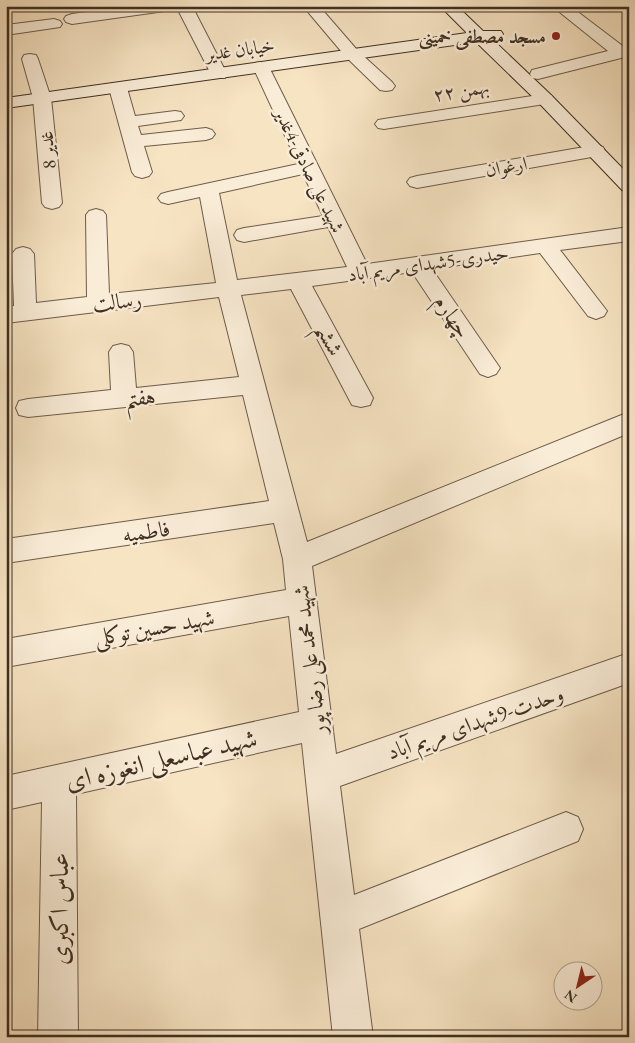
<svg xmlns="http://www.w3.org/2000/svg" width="635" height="1043" viewBox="0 0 635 1043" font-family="'EB Garamond',Amiri,serif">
<rect width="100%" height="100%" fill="#f7e4c3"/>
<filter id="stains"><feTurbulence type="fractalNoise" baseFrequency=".004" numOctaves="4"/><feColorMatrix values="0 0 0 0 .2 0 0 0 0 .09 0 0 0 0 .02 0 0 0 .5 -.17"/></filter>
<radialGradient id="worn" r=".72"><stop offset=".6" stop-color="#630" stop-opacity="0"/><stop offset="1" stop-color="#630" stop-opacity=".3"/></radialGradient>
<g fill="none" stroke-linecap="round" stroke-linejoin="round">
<defs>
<path id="street" d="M130 6H173L170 9 165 11 72 24 66 22 64 19 66 16 72 14Z
M176 6H192L227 74 225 78H213L211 74Z
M303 6H319L358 51 392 82 395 86 392 90 386 91 380 90 346 57Z
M552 6H570L624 47 629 46V56L538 79 532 78 530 74 532 70 608 51Z
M54 19 60 21 62 24 60 27 6 35V25Z
M30 54 36 55 38 59 51 98 62 203 59 207 52 209 45 207 42 203 33 98 22 59 24 55Z
M261 62 267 63 269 67 367 264 629 227V241L560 250 607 311 604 316 596 319 588 316 540 253 432 269 500 368 496 374 488 377 480 374 412 272 312 286 373 398 370 405 361 407 352 405 291 289 241 295 307 542 629 412V433L312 566 336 754 629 653V683L340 786 354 895 566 812 578 817 583 829 578 841 359 929 373 1037H333L302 743 76 794 78 1037H38L42 802 6 810V776L299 712 289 616 6 667V639L286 590 283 559 274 523 6 563V539L269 501 243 395 28 417 19 415 16 408 19 401 28 399 111 390 109 352 113 346 121 344 129 346 133 352 136 388 239 377 219 297 6 323V307L14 306 12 254 16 249 23 247 30 249 34 254 36 303 87 297 86 215 89 211 96 209 103 211 106 215 109 294 216 283 200 197 168 204 161 202 158 198 161 194 168 192 298 164 253 67 255 63ZM303 174 323 216 244 228 237 230 234 235 237 240 244 242 328 227 347 267 237 280 219 193Z
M118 83 124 84 127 88 135 116 175 111 181 112 184 116 181 120 138 126 141 135 206 128 212 130 215 134 212 138 206 140 144 146 152 172 149 176 142 178 135 176 132 172 109 88 112 84Z
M545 94 551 95 554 99 551 103 384 129 378 128 375 124 378 120 384 119Z
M596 145 603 147 605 151 603 155 417 188 410 186 407 182 410 178 417 176Z"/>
<path id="secondary" d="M440 6H457L483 31H501L503 34 501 37 492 39 551 95 629 175V192L622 190 539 103 476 42 6 108V98L467 33Z"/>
</defs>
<use href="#street" stroke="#6d5c4a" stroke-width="2"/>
<use href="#secondary" stroke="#3f2f22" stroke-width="2"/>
<use href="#street" fill="#faedd8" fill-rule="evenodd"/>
<use href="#secondary" fill="#faedd8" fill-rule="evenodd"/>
</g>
<circle fill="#8f2418" stroke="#faedd8" stroke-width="2" cx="556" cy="36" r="5"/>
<g text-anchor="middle" stroke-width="5" stroke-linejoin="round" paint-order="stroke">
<g font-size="19" font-weight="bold" fill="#3f2f22" stroke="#faedd8" text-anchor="end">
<text x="546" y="43">مسجد مصطفی خمینی</text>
</g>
<g font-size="19" fill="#3f2f22" stroke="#faedd8">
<text transform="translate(240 49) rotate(-8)" y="7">خیابان غدیر</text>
<text transform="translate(461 90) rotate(-9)" y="7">۲۲ بهمن</text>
<text transform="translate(47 150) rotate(-95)" y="7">غدیر 8</text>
<text transform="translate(506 166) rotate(-10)" y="7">ارغوان</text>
<text transform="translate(310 170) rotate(64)" y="7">شهید علی صادقی-4غدیر</text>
<text transform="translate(428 263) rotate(-8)" y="7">حیدری-5شهدای مریم آباد</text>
</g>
<g font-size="22" fill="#3f2f22" stroke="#faedd8">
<text transform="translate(117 301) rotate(-6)" y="8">رسالت</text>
<text transform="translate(453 316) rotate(56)" y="8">چهارم</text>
<text transform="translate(330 339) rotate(62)" y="8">ششم</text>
<text transform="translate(140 397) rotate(-6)" y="8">هفتم</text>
<text transform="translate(146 531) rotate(-8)" y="8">فاطمیه</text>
<text transform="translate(154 627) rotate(-10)" y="8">شهید حسین توکلی</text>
<text transform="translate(309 660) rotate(-97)" y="8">شهید محمد علی رضا پور</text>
<text transform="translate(475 722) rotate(-19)" y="8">وحدت-9شهدای مریم آباد</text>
</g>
<g font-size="26" fill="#3f2f22" stroke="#faedd8">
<text transform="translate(161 759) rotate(-13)" y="9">شهید عباسعلی انغوزه ای</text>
<text transform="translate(59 909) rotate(-90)" y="9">عباس اکبری</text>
</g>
</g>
<rect width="635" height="1043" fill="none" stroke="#f7e4c3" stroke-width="25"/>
<rect x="8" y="8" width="620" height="1028" fill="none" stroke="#3f2f22" stroke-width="2.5"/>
<rect x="12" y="12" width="610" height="1018" fill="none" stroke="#3f2f22"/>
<g transform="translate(578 986) rotate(215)"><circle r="24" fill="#faedd8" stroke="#afa18f"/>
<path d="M0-4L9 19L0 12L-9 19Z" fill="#8f2418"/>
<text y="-8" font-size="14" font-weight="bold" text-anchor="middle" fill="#3f2f22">N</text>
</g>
<rect width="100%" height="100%" filter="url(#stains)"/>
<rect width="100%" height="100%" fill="url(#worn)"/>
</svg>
